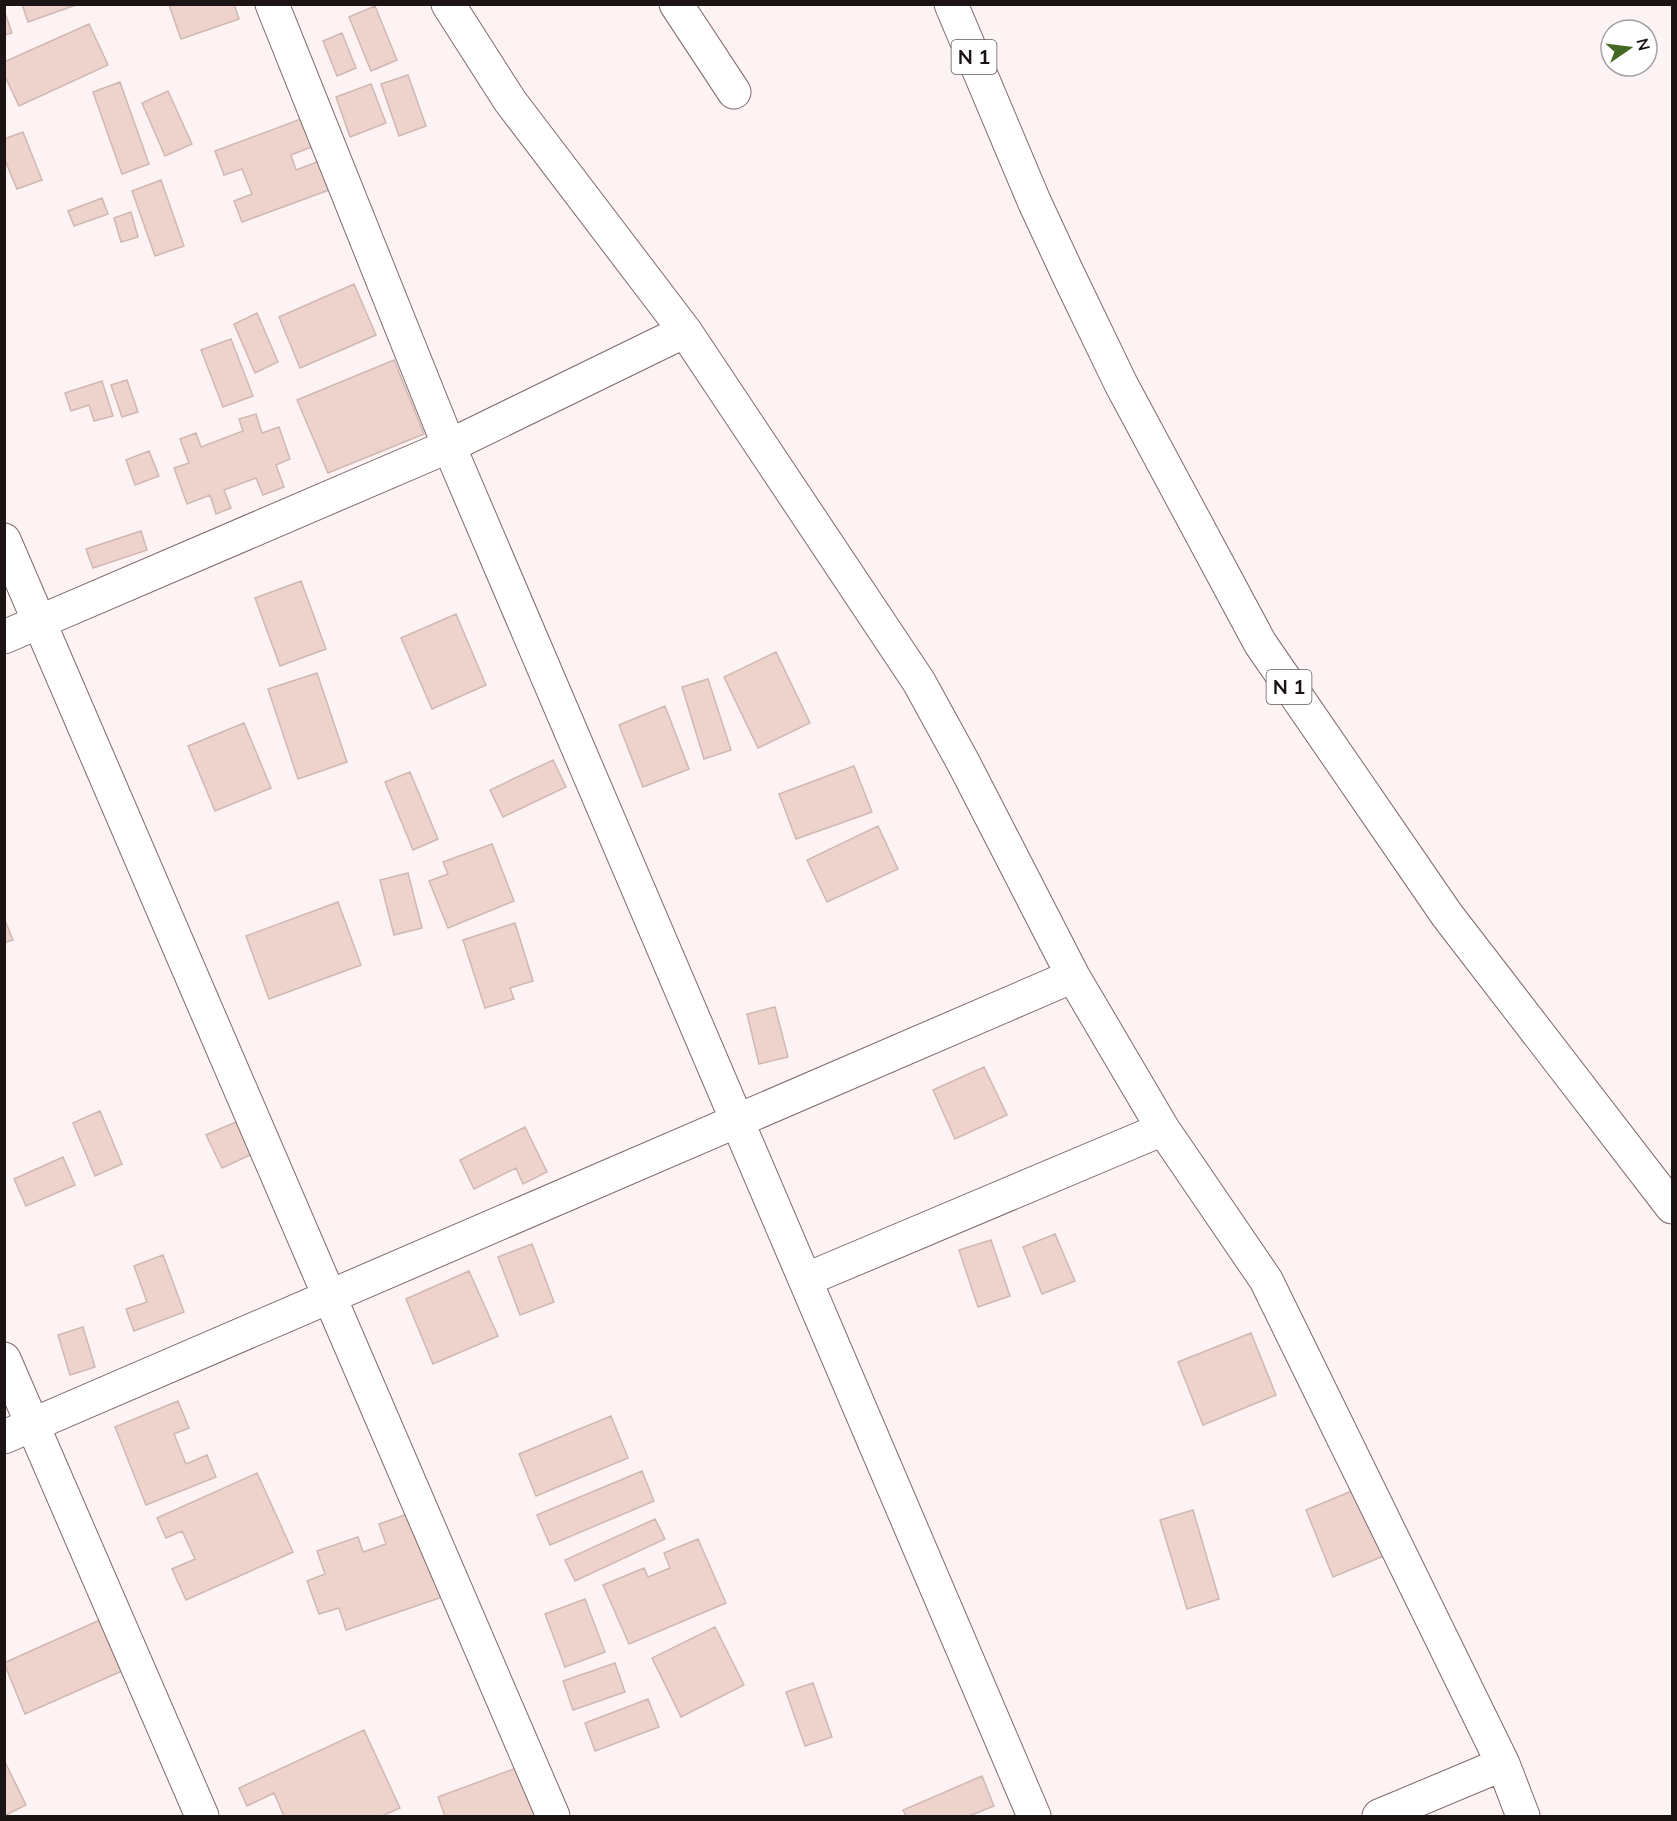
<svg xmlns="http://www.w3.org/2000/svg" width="1677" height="1821" viewBox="0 0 1677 1821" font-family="Mulish,sans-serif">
<rect width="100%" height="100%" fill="#fef3f4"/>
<path fill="#edd3cc" stroke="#d0b8b1" stroke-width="1.5" d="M22 4H76V5L28 22Z
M234 4 239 19 181 39 169 5Z
M375 6 397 60 371 71 349 17Z
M4 10 12 33 4 35Z
M89 24 108 65 19 106 4 74V62Z
M342 33 356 68 337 76 323 41Z
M408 75 426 126 399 136 381 84Z
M120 82 149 164 122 174 93 92Z
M371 84 386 123 350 137 336 97Z
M168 91 192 144 165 156 142 103Z
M309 116 319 144 291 155 296 170 330 157 340 186 242 222 234 201 252 194 242 169 224 175 215 151Z
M23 132 42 180 17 189 4 158V139Z
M161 180 184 246 155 256 132 191Z
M102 198 108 214 74 226 68 211Z
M131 212 138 237 121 242 114 218Z
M354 284 376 335 300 368 279 317Z
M257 313 278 362 255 373 234 324Z
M231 339 253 396 223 407 201 350Z
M394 360 424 434 328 473 297 400Z
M127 380 138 412 122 417 111 385Z
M102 381 113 416 94 421 89 405 71 411 65 393Z
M256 414 262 433 279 427 290 459 276 465 284 487 263 495 256 478 224 490 231 508 216 514 210 495 187 504 174 468 189 463 180 439 196 433 201 447 243 431 239 419Z
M149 451 159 476 135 485 126 460Z
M141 531 147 550 93 568 86 549Z
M301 581 326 649 280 666 255 598Z
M456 614 486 685 432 709 401 638Z
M776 652 810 723 758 748 724 677Z
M317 673 347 762 298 779 268 689Z
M708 679 731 750 704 759 682 687Z
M665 706 689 769 643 787 619 725Z
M244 723 271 788 215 811 188 746Z
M553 760 566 787 503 817 490 790Z
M854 766 872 812 796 839 779 794Z
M410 772 438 839 413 850 385 782Z
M878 826 898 869 827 902 807 860Z
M492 844 514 901 448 928 429 881 448 874 443 862Z
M408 873 422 928 394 935 380 880Z
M338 902 361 965 269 999 246 936Z
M4 918 13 940 4 943Z
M515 923 533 981 510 988 514 999 485 1008 463 940Z
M775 1007 788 1057 759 1064 747 1014Z
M984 1067 1007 1115 955 1139 933 1090Z
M100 1111 122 1164 95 1176 73 1123Z
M245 1118 259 1151 222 1168 206 1135Z
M525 1127 547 1172 523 1184 516 1168 474 1189 460 1160Z
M63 1157 75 1185 26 1206 14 1179Z
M1055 1234 1075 1281 1042 1294 1023 1247Z
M991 1240 1010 1296 978 1307 959 1250Z
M532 1244 554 1302 520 1315 498 1257Z
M163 1255 184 1312 134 1331 126 1309 147 1302 134 1266Z
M469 1271 498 1336 433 1364 406 1299Z
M83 1327 95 1367 70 1375 58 1335Z
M1251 1333 1276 1395 1203 1425 1178 1362Z
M178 1401 189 1428 174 1434 186 1464 207 1455 216 1477 146 1505 115 1427Z
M611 1416 628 1458 536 1496 519 1454Z
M642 1471 654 1501 550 1545 537 1515Z
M257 1473 293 1552 186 1600 172 1569 195 1559 182 1531 166 1538 157 1518Z
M1359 1488 1386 1555 1333 1577 1306 1510Z
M425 1508 454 1593 346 1630 339 1608 319 1614 307 1581 325 1574 317 1551 358 1537 363 1552 386 1544 379 1524Z
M1193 1510 1219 1599 1187 1609 1160 1520Z
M655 1519 665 1539 575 1581 565 1560Z
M698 1539 726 1603 629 1644 603 1585 644 1568 648 1577 670 1568 664 1553Z
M585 1599 605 1652 565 1667 545 1614Z
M102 1619 124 1670 25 1714 4 1663Z
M715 1627 744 1685 681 1717 652 1658Z
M615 1663 625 1692 573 1710 563 1681Z
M813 1683 832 1737 805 1746 786 1692Z
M648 1699 659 1727 595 1751 585 1723Z
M364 1730 400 1808 382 1816H284L274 1793 247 1806 239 1788Z
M543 1758 564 1816H445L438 1797Z
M4 1760 26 1805 4 1816Z
M982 1776 994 1806 969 1816H906L903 1810Z"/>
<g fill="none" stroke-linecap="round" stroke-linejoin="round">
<defs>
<path id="minor" d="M272 4 449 446 1034 1816
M448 4 510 101 685 331 919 682 964 764 1073 976 1163 1129 1266 1280 1503 1764 1523 1816
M676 4 734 92
M4 540 553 1816
M4 637 449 446 685 331
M805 1280 1163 1129
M4 1359 202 1816
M4 1437 1073 976
M1379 1816 1503 1764"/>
<path id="highway" d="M951 4 1034 201 1067 272 1121 384 1260 643 1447 915 1672 1207"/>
</defs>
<use href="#minor" stroke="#80686a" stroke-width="35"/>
<use href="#highway" stroke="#80686a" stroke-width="35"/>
<use href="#minor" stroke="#fff" stroke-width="33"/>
<use href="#highway" stroke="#fff" stroke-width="33"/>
</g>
<g text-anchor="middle" stroke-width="6" stroke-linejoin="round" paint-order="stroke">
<g fill="#fff" stroke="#605a5a" stroke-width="1.5">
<rect x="951.5" y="40" width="45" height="34" rx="4.5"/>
<rect x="1266.5" y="670" width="45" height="34" rx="4.5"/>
</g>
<g font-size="20" font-weight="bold" fill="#1c1314">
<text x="974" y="64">N 1</text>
<text x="1289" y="694">N 1</text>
</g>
</g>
<rect width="1677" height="1821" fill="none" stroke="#1c1314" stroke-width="12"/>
<g transform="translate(1629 48) rotate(76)"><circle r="28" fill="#ffffff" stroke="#a4a1a1" stroke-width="1.5"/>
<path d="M0-4.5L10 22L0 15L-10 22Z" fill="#436923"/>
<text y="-9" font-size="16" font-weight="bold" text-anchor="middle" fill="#1c1314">N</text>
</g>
</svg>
